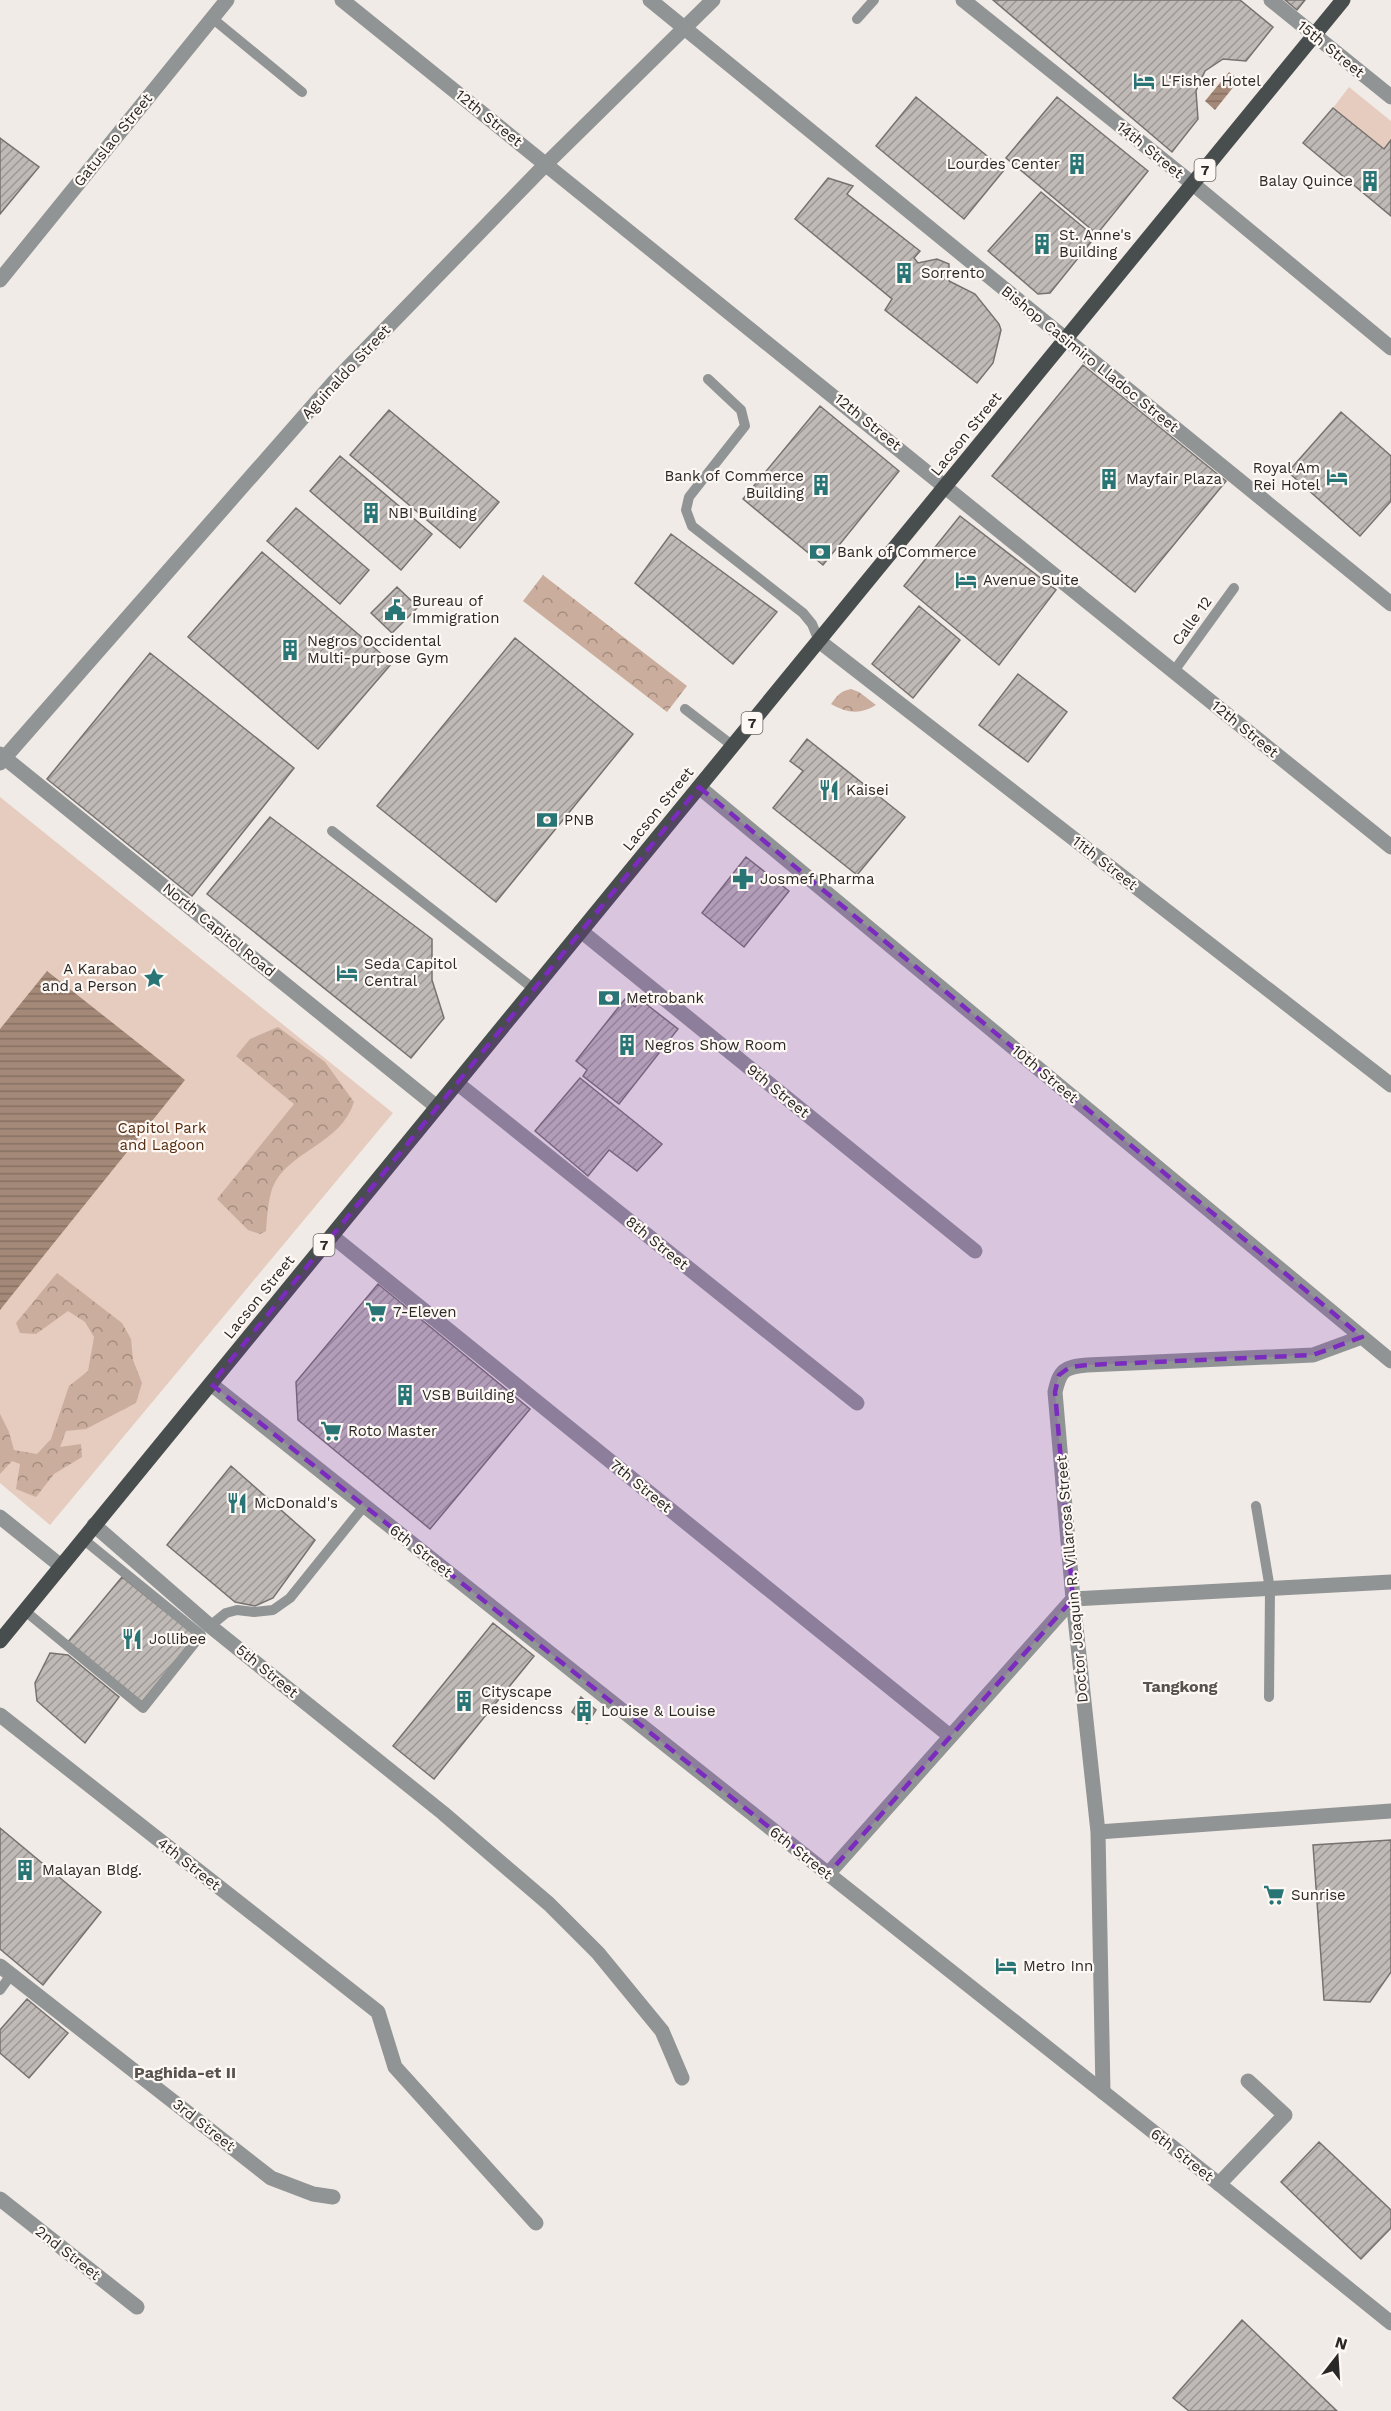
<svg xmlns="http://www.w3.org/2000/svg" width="1391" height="2411" viewBox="0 0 1391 2411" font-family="'Work Sans',sans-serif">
<defs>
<pattern id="forest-crowns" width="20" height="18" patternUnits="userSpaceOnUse" patternTransform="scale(1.5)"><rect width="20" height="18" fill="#caad9c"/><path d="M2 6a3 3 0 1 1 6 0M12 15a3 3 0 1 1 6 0" fill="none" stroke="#a48d7f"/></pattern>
<pattern id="water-rules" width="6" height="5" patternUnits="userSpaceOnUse" patternTransform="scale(1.5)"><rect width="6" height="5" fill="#a58978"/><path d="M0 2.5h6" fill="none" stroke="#877062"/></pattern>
<pattern id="building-hatch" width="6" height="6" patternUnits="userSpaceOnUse" patternTransform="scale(1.5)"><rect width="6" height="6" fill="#c0bab7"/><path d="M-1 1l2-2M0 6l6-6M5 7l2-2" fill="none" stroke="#9c9795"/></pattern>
</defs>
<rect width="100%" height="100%" fill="#f1ebe7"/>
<path fill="#e5ccbe" d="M1349 87 1391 121V140L1384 149 1333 108Z
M0 797 393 1113 50 1525 0 1483Z"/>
<path fill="url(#forest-crowns)" d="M543 575 687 686 667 712 523 601Z
M851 689 859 692 876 705C860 715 847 713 831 704 837 696 840 691 851 689Z
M278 1027 325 1062 354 1102C340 1146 287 1150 272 1189 268 1201 267 1218 266 1231L260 1234 248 1230 217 1199 294 1104 236 1056 250 1039Z
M57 1273 122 1323 131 1339 133 1360 142 1383 136 1403 86 1429 66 1431 60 1447 81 1444 82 1457 54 1474 36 1497 16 1489 20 1464 12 1461 0 1474V1414L9 1432 14 1450 37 1454 51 1439 69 1386 88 1371 94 1337 85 1322 68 1311 36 1334 20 1333 16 1323Z"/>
<path fill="url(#water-rules)" d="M1229 72 1239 80 1215 110 1205 101Z
M47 971 185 1080 0 1310V1029Z"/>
<path fill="url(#building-hatch)" stroke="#77726f" stroke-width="1.5" d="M993 0H1240L1273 27 1246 61 1223 59 1205 71 1196 91 1198 119 1172 152Z
M1285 0H1305L1297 10Z
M916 97 1004 170 964 219 876 146Z
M1057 97 1148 171 1097 234 1006 158Z
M1333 108 1384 149 1391 140V216L1303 143Z
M0 138 39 167 0 214Z
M828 178 853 186 847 194 920 251 914 258 918 263 937 259 949 264V281L975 294 999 324 1001 330 993 363 977 383 885 310 892 299 795 219Z
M1041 192 1095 237 1050 293 1038 294 988 251Z
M1083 365 1226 481 1135 592 992 476Z
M820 406 899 471 823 565 743 499Z
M389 410 499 502 460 548 350 455Z
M1341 412 1391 456V501L1360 536 1288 472Z
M340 456 432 534 401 570 310 491Z
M296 508 369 570 340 604 267 541Z
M960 516 1056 590 999 665 904 586Z
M671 534 777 612 733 664 635 583Z
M262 552 392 663 318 749 188 637Z
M397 587 418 607 392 633 371 613Z
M919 606 960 640 913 698 872 664Z
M515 638 633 734 496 902 377 806Z
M150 653 294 768 192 896 47 779Z
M1018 674 1067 712 1028 762 979 725Z
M807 739 905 817 857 875 773 808 803 771 790 761Z
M270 817 432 939V980L444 1018 411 1058 207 894Z
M746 857 789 891 744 947 702 913Z
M625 999 635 1007 641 1000 678 1029 619 1104 583 1076 587 1070 576 1061Z
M580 1078 662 1144 637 1171 609 1150 588 1176 535 1131Z
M378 1284 530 1409 430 1529 298 1420 296 1382Z
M231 1466 315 1540 273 1598 255 1606 235 1602 167 1545Z
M122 1577 196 1636 142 1702 68 1642Z
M493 1623 534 1656 434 1779 393 1746Z
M50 1653 68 1655 119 1697 85 1743 37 1701 35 1683Z
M581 1697 596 1710 587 1724 572 1712Z
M0 1828 101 1912 43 1985 0 1949Z
M1391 1840V1972L1370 2002 1324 2000 1313 1845Z
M27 1999 68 2033 29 2078 0 2053V2030Z
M1319 2142 1391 2210V2228L1361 2259 1281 2182Z
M1242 2320 1337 2411H1189L1173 2398Z"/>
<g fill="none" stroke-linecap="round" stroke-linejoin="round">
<path stroke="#919494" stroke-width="10" d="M212 18 302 92
M857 19 874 0
M708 379 741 410 745 426 689 497 686 510 692 526 803 613 812 624 819 641
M1174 671 1234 588
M685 709 733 746
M332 831 534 989
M1256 1506 1270 1589 1269 1697
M25 1611 143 1708 201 1635 83 1539
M210 1626 226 1613 237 1610 254 1612 273 1610 290 1598 364 1506
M0 1990 11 1975"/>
<path stroke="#919494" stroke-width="15" d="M342 0 1391 847
M963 0 1193 184 1391 348
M1271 0 1391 97
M819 641 1391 1085
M0 763 334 382 546 164 713 0
M699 787 1391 1361
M581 931 975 1251
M457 1083 857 1403
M332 1236 950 1736
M94 1525 210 1626 443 1813 549 1904 598 1953 662 2031 682 2078
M0 1715 378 2012 395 2067 536 2223
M1098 1832 1391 1811
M828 1874 1073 1599 1391 1582
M0 1966 271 2178 313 2194 333 2197
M1103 2092 1098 1832 1073 1599 1055 1392C1060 1370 1064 1367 1087 1365L1313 1355 1362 1337
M1219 2184 1285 2115 1248 2081
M0 2199 137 2307"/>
<path stroke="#919494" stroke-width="15" d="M650 0 1391 604
M0 280 227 0
M0 754 437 1107
M211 1384 1219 2184 1391 2323
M0 1517 61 1566"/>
<path stroke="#484d4d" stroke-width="15" d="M0 1641 1343 0"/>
</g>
<path fill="#7b2cbf" fill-opacity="0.2" stroke="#7b2cbf" stroke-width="4.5" stroke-dasharray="12 8" stroke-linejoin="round" d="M699 787 1362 1337 1313 1355 1087 1365 1070 1367 1059 1375 1055 1392 1073 1599 828 1874 211 1384Z"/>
<defs>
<symbol id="hotel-bare" viewBox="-9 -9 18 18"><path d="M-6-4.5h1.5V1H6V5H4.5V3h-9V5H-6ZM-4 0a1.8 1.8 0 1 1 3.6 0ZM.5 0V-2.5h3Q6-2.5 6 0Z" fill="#297474" stroke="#fef8f4" stroke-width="2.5" paint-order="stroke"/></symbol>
<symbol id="building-bare" viewBox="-9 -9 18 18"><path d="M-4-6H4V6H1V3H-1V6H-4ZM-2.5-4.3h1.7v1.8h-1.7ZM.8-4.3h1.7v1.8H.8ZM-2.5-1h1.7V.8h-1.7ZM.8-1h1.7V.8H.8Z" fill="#297474" stroke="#fef8f4" stroke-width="2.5" paint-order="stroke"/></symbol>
<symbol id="bank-bare" viewBox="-9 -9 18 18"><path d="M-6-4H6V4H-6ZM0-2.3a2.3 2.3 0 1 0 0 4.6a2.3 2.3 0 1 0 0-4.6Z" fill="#297474" stroke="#fef8f4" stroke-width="2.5" paint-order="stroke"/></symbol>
<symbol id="civic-bare" viewBox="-9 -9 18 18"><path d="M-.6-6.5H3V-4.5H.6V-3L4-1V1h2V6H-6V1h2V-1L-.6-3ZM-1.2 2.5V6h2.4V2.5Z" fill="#297474" stroke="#fef8f4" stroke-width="2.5" paint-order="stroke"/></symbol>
<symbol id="restaurant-bare" viewBox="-9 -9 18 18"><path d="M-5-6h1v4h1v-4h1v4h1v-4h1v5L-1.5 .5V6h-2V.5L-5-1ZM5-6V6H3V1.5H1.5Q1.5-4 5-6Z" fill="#297474" stroke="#fef8f4" stroke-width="2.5" paint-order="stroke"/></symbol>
<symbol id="pharmacy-bare" viewBox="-9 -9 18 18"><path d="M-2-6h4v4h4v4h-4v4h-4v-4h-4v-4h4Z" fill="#297474" stroke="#fef8f4" stroke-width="2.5" paint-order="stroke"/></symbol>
<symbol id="sight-bare" viewBox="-9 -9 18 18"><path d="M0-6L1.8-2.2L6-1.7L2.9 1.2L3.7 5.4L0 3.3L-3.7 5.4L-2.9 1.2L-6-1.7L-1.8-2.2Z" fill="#297474" stroke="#fef8f4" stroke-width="2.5" paint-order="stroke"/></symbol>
<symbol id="supermarket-bare" viewBox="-9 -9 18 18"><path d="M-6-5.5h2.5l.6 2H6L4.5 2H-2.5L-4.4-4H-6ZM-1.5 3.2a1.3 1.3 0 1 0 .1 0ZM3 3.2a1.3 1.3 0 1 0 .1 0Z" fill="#297474" stroke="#fef8f4" stroke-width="2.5" paint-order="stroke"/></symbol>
</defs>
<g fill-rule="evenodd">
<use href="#hotel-bare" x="1129" y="66" width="30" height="30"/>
<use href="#building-bare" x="1062" y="149" width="30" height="30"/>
<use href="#building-bare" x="1355" y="166" width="30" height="30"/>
<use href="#building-bare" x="1027" y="229" width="30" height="30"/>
<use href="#building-bare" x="889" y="258" width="30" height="30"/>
<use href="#hotel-bare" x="1322" y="462" width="30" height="30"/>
<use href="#building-bare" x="1094" y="464" width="30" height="30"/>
<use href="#building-bare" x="806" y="470" width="30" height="30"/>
<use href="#building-bare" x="356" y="498" width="30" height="30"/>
<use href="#bank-bare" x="805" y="537" width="30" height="30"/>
<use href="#hotel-bare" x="951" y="565" width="30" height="30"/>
<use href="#civic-bare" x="380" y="595" width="30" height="30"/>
<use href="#building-bare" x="275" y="635" width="30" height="30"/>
<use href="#restaurant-bare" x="814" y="775" width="30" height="30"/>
<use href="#bank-bare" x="532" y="805" width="30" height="30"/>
<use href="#pharmacy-bare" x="728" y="864" width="30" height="30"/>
<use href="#hotel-bare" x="332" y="958" width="30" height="30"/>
<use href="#sight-bare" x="139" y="963" width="30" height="30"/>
<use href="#bank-bare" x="594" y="983" width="30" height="30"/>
<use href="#building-bare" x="612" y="1030" width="30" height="30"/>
<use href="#supermarket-bare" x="361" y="1297" width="30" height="30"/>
<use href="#building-bare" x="390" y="1380" width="30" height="30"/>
<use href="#supermarket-bare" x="316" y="1416" width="30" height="30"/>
<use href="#restaurant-bare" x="222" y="1488" width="30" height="30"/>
<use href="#restaurant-bare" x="117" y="1624" width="30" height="30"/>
<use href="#building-bare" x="449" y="1686" width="30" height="30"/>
<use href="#building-bare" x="569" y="1696" width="30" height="30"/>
<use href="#building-bare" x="10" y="1855" width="30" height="30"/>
<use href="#supermarket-bare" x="1259" y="1880" width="30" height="30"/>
<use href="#hotel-bare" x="991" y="1951" width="30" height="30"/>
</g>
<g text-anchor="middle" stroke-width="4.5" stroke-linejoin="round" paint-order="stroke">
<g fill="#fef8f4" stroke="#6a6664" stroke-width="1.5">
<rect x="1194.5" y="159" width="21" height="22" rx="4.5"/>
<rect x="741.5" y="712" width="21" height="22" rx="4.5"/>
<rect x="313.5" y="1234" width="21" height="22" rx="4.5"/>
</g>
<g font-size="14" font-weight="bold" fill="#2a2826">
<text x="1205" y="175">7</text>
<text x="752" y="728">7</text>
<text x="324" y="1250">7</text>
</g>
<g font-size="15" fill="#2a2826" stroke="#fef8f4">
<text transform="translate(1331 49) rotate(39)" y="5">15th Street</text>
<text transform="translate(489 118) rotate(39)" y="5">12th Street</text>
<text transform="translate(113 140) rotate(-51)" y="5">Gatuslao Street</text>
<text transform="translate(1150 150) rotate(39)" y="5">14th Street</text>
<text transform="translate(1090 359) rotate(39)" y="5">Bishop Casimiro Lladoc Street</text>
<text transform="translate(346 372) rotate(-47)" y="5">Aguinaldo Street</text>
<text transform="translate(868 422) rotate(39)" y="5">12th Street</text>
<text transform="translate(966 434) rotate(-51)" y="5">Lacson Street</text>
<text transform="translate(1192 621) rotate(-54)" y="5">Calle 12</text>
<text transform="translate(1245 729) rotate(39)" y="5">12th Street</text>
<text transform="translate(658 809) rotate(-51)" y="5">Lacson Street</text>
<text transform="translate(1105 863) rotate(38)" y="5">11th Street</text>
<text transform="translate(219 930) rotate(39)" y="5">North Capitol Road</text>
<text transform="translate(1045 1074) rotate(40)" y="5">10th Street</text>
<text transform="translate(778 1091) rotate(39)" y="5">9th Street</text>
<text transform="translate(657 1243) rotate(39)" y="5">8th Street</text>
<text transform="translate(259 1297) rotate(-51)" y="5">Lacson Street</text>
<text transform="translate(641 1486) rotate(39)" y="5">7th Street</text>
<text transform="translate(421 1551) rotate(38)" y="5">6th Street</text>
<text transform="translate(1072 1579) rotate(-95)" y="5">Doctor Joaquin R. Villarosa Street</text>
<text transform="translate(267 1671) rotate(39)" y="5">5th Street</text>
<text transform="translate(801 1853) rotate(38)" y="5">6th Street</text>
<text transform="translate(189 1864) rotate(38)" y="5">4th Street</text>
<text transform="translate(204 2125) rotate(38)" y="5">3rd Street</text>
<text transform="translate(1182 2155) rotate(38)" y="5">6th Street</text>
<text transform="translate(68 2253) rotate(38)" y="5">2nd Street</text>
</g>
<g font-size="15" fill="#2a2826" stroke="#fef8f4" text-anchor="start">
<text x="1161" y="86">L'Fisher Hotel</text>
<text x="1060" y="169" text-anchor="end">Lourdes Center</text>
<text x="1353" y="186" text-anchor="end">Balay Quince</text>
<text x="1059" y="240">St. Anne's<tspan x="1059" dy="17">Building</tspan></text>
<text x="921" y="278">Sorrento</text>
<text x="1320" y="473" text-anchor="end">Royal Am<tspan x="1320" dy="17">Rei Hotel</tspan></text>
<text x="804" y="481" text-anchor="end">Bank of Commerce<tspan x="804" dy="17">Building</tspan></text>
<text x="1126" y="484">Mayfair Plaza</text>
<text x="388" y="518">NBI Building</text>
<text x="837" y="557">Bank of Commerce</text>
<text x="983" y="585">Avenue Suite</text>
<text x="412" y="606">Bureau of<tspan x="412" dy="17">Immigration</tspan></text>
<text x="307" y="646">Negros Occidental<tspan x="307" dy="17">Multi-purpose Gym</tspan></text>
<text x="846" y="795">Kaisei</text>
<text x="564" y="825">PNB</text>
<text x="760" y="884">Josmef Pharma</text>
<text x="364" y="969">Seda Capitol<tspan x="364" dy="17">Central</tspan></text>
<text x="137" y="974" text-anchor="end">A Karabao<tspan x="137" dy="17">and a Person</tspan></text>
<text x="626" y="1003">Metrobank</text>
<text x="644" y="1050">Negros Show Room</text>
<text x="393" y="1317">7-Eleven</text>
<text x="422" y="1400">VSB Building</text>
<text x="348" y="1436">Roto Master</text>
<text x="254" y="1508">McDonald's</text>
<text x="149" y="1644">Jollibee</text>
<text x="481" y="1697">Cityscape<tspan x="481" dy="17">Residencss</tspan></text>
<text x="601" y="1716">Louise &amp; Louise</text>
<text x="42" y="1875">Malayan Bldg.</text>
<text x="1291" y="1900">Sunrise</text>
<text x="1023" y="1971">Metro Inn</text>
</g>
<g font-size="15" fill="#542b0f" stroke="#fef8f4">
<text x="162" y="1133">Capitol Park<tspan x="162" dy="17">and Lagoon</tspan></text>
</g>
<g font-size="16" font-weight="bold" fill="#595350" stroke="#fef8f4">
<text x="1180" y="1692">Tangkong</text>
<text x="185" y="2078">Paghida-et II</text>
</g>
</g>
<g transform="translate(1337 2357) rotate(17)" stroke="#fef8f4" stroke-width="4.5" paint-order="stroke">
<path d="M0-4.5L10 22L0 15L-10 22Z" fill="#2a2826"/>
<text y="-9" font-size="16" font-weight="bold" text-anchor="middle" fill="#2a2826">N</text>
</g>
</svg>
